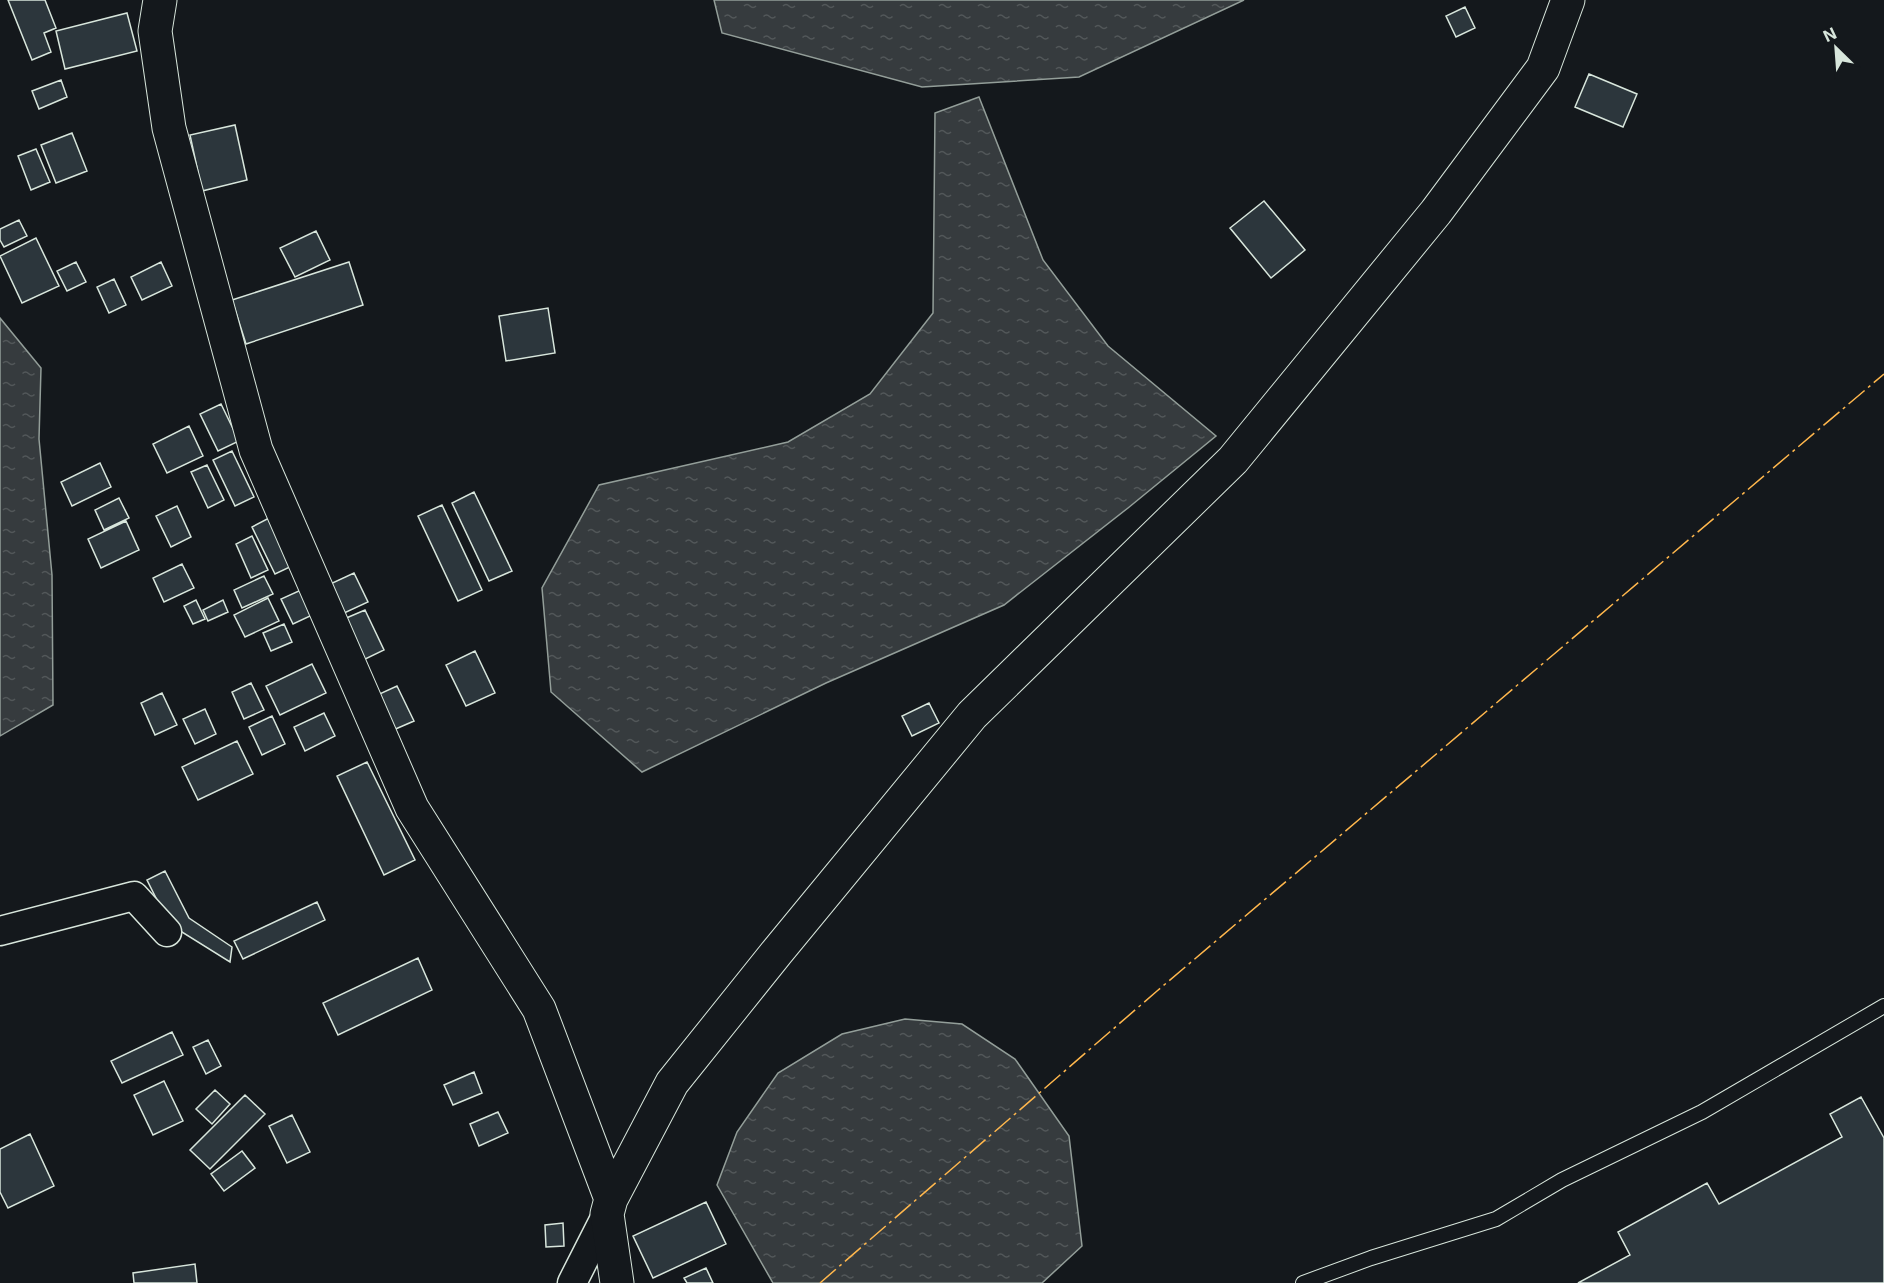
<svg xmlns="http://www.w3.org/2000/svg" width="1884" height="1283" viewBox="0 0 1884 1283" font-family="Inter,sans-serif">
<defs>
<pattern id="water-ripples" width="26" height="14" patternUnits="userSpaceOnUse" patternTransform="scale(1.5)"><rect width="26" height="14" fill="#363b3e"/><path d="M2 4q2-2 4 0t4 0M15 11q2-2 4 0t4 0" fill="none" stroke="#525759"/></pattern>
</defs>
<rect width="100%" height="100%" fill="#14181c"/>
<path fill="url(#water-ripples)" stroke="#939e99" stroke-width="1.5" d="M714 0H1244L1079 77 922 87 722 33Z
M979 97 1043 260 1108 346 1216 436 1128 508 1004 605 826 683 642 772 551 692 542 588 599 485 788 442 870 394 933 313 935 113Z
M0 318 41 368 39 439 52 575 53 705 0 736Z
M905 1019 962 1024 1015 1059 1069 1136 1082 1246 1042 1283H773L717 1185 737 1132 778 1073 842 1034Z"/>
<path fill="#2c363c" stroke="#d8e6dc" stroke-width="1.5" d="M8 0H45L56 28 44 33 51 52 32 60Z
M1465 7 1475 28 1456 37 1446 16Z
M127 13 137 51 65 69 56 31Z
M1589 74 1637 94 1623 127 1575 107Z
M61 80 67 97 39 109 32 91Z
M235 125 247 180 202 191 190 135Z
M72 133 87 171 56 183 41 145Z
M36 149 50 182 31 190 18 156Z
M1264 201 1305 250 1271 278 1230 228Z
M19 220 27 236 4 247 0 240V229Z
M316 231 330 260 295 277 280 248Z
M36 238 59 286 22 303 0 256Z
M76 262 86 282 67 291 57 271Z
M161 262 172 286 142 300 131 277Z
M349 262 363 305 246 344 232 300Z
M114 279 126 305 109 313 97 287Z
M548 308 555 353 506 361 499 316Z
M221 404 239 441 218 451 200 414Z
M189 426 203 456 167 473 153 444Z
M232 451 254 497 235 506 213 460Z
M100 463 111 487 72 506 61 482Z
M207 465 224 500 208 508 191 472Z
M474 492 512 571 489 581 452 503Z
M119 498 129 518 104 530 95 510Z
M442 505 482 590 458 601 418 516Z
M177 506 191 537 171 547 156 516Z
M269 518 292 566 275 574 252 527Z
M126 521 139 550 101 568 88 539Z
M252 536 268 570 251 578 236 544Z
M182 564 194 588 164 602 153 578Z
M354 573 368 602 342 614 328 585Z
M264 576 273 594 242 608 234 590Z
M312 585 323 610 293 624 281 599Z
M268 598 279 621 245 637 234 615Z
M196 600 205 619 193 624 184 606Z
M223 600 228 612 208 621 203 610Z
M365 610 384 650 357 663 337 622Z
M284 624 292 642 271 651 263 633Z
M475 651 495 693 466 706 446 665Z
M312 664 326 693 280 715 266 686Z
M251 683 264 710 244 719 232 692Z
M397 686 414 721 391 731 375 696Z
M162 693 177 725 155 735 141 703Z
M929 703 939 723 912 736 902 716Z
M205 709 216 734 195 744 183 719Z
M324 713 335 736 305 751 294 727Z
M272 716 285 744 262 755 249 727Z
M237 741 253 774 198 800 182 767Z
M367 762 415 860 384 875 337 776Z
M165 871 189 918 232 947 230 962 169 924 147 880Z
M317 902 325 920 243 959 234 941Z
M418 958 432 990 338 1035 323 1003Z
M172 1032 183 1055 122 1083 111 1061Z
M208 1040 221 1066 206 1074 193 1047Z
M474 1072 482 1093 453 1105 444 1085Z
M164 1081 183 1121 153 1135 134 1095Z
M215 1090 230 1104 212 1124 196 1109Z
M245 1095 265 1114 210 1169 190 1150Z
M1861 1097 1884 1138V1283H1578L1630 1255 1618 1232 1707 1183 1719 1204 1842 1137 1830 1114Z
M498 1112 508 1133 479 1146 470 1124Z
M292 1115 310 1152 287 1163 269 1126Z
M30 1134 54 1186 8 1208 0 1192V1149Z
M242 1151 255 1168 224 1191 211 1174Z
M706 1202 726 1244 653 1278 633 1236Z
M563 1223 564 1246 546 1247 545 1225Z
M195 1264 197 1283H134L133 1273Z
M706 1268 713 1283H687L684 1278Z"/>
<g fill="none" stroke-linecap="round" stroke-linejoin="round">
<defs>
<path id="lane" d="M1303 1283 1371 1258 1496 1219 1562 1180 1702 1112 1884 1006"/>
<path id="street" d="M0 931 134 896 167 932
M572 1283 607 1214"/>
<path id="secondary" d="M160 0 155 31 169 128 256 450 412 808 539 1009 611 1199
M617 1283 607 1214 611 1199 672 1083 777 952 972 715 1233 460 1436 212 1543 68 1568 0"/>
</defs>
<use href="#lane" stroke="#d8e6dc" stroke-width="16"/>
<use href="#street" stroke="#d8e6dc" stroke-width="31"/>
<use href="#secondary" stroke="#d8e6dc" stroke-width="35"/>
<use href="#lane" stroke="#14181c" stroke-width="14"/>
<use href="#street" stroke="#14181c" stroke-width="28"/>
<use href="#secondary" stroke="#14181c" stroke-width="33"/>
<path stroke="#ffb74d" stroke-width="1.5" stroke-dasharray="21 4.5 3 4.5" stroke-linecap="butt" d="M820 1283 1157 991 1884 374"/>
</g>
<g transform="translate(1836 48) rotate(335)" stroke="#14181c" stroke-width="4.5" paint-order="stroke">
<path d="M0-4.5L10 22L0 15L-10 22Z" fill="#d8e6dc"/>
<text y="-9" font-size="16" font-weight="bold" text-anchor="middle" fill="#d8e6dc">N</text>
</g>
</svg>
